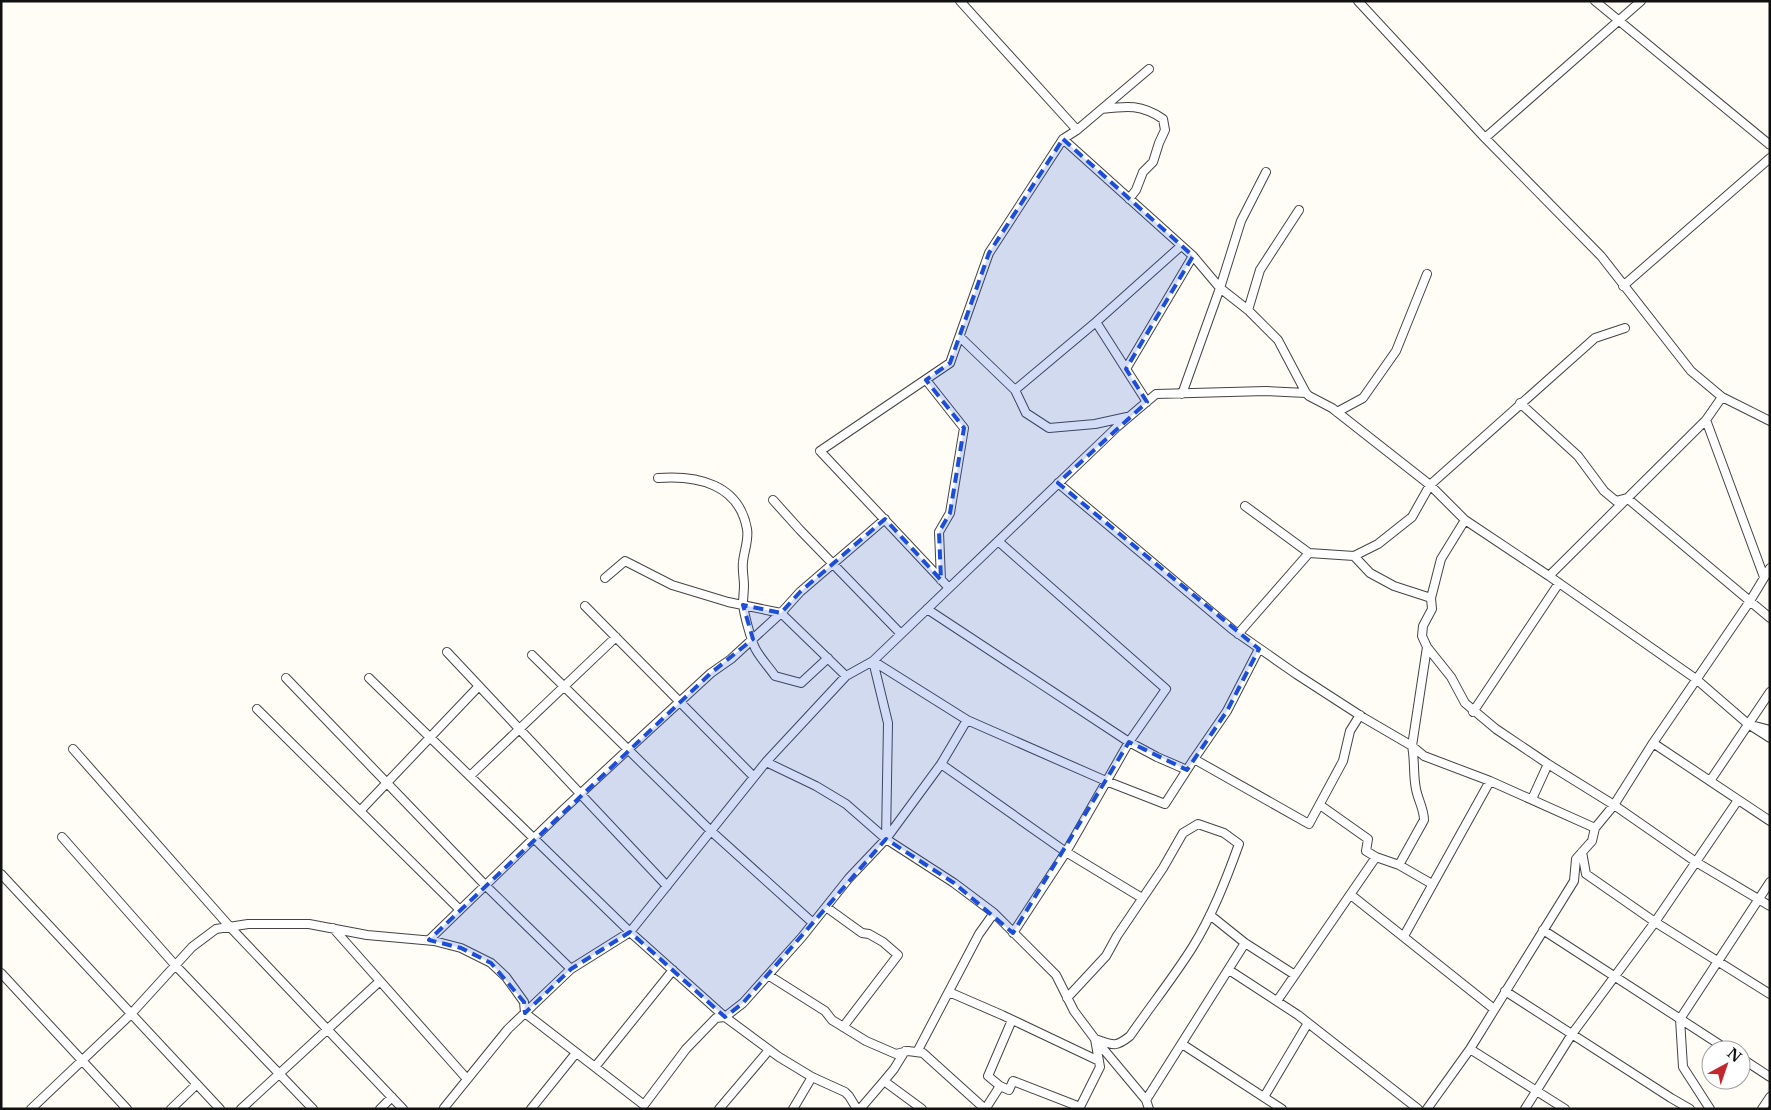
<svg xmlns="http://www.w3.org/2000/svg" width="1771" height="1110" viewBox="0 0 1771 1110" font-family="'Libre Baskerville',serif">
<rect width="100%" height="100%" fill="#fffdf5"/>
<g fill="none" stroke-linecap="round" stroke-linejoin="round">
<defs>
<path id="street" d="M960 1 1077 130 1063 139 1193 256 1220 288 1182 394
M1358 1 1485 138 1601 256 1691 371 1722 397 1770 421
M1595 1 1770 145
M1102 109C1127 106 1141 104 1163 119L1165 130 1159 143 1153 162 1143 172 1136 190 1129 199
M1077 130 1149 69
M1485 138 1641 1
M1266 172 1241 221 1220 288 1248 310 1278 340 1306 393 1309 396 1332 408 1430 485 1465 520 1549 576 1696 679 1748 724 1770 738
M1623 286 1770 158
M1248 310 1260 270 1299 210
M960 337 1015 390
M926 380 964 428 950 513 939 532 941 580
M1147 402 1096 322 1126 369 1193 256
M1520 403 1578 456 1604 491 1616 501 1627 498 1770 618
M1337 412 1363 398 1396 351 1427 274
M1127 417 1095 424 1049 428 1026 413 1015 390 1096 322 1181 246
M1706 420 1764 577
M658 478C697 475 739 484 747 529 749 540 744 551 743 562 742 570 744 578 744 585 744 591 743 598 743 604 744 615 751 639 755 648 760 658 769 667 775 676L801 683 828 658
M1058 483 1233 630 1296 674 1364 718 1412 746 1424 756 1490 781 1595 828
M773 500 800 530 901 634
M1245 506 1309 553 1354 556 1378 544 1412 517 1430 485 1595 338 1625 328
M998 541 1166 689 1129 742 1066 852 1013 933
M1354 556 1370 573 1394 586 1431 598
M1549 576 1706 420 1722 397
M605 578 625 561 672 585 728 602 781 613 846 676
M949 588 820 451 950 363 989 253 1063 139
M585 606 754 777
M927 609 1129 742 1157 757 1187 770
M1238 634 1309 553
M1427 647 1451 677 1465 703 1496 729 1548 764 1614 805 1696 862 1770 906
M1259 649 1227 711 1194 759 1165 804 1106 781 967 720 873 661 1117 427 1156 394 1266 391 1306 393
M447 652 667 886
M532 655 711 831 813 923
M286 678 486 886 571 969
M369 678 630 932 725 1017 779 1057 812 1077 845 1092 849 1096 857 1109
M257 709 460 910
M1473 712 1559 583
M1755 726 1770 730
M1653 743 1770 821
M73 749 230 927 403 1109
M1194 759 1309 824 1343 761 1350 731 1360 715
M766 762 846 676 873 661 888 723 886 839
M941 764 1066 852 1142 898
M470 776 616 637
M1710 781 1770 692
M1532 799 1548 764
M1320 805 1368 839 1366 851 1376 857 1399 865 1432 884
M360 811 479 686
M62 837 175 965 313 1109
M1582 852 1586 874 1655 922 1770 994
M1399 865 1424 820C1424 809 1418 800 1416 789 1413 775 1415 760 1412 746L1427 647 1422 636 1423 626 1432 609 1431 598 1441 559 1465 520
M1 874 220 1109
M1351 895 1494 1009
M826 907 862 933 869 934 883 942 898 955 843 1027
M1210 915 1245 943 1295 975
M333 928 467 1079
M1543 930 1728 1050
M1404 936 1490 781
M429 940 564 809 649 730 711 673 731 659 781 613 800 592 885 519
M1229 970 1298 1015 1418 1109
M1 973 127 1109
M768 975 825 1011 832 1020 866 1041 896 1054 908 1051 923 1053 985 1109
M1505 991 1671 1098 1690 1109
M949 992 1002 1015 1099 1061
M1067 998 1106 956 1117 936 1163 868 1183 833 1198 824 1224 833 1239 844C1226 880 1212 916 1192 948 1173 978 1150 1007 1130 1036 1115 1048 1113 1045 1095 1039L1100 1067 1079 1109
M1277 1001 1376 857
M1182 1044 1282 1109
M1470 1049 1565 1109
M905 1051 894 1069 884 1081 922 1109
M917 1052 979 934 994 913
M1741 1058 1770 1077
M595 1067 673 970
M1000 1086 988 1076 1012 1020
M1264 1097 1308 1023
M1146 1100 1245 943
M444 1108 508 1029 571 969 630 932 766 762 816 786 846 804 886 839 954 883 994 913 1056 975 1074 1011 1095 1039 1146 1100 1149 1109
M986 1108 1000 1086 1009 1090 1013 1081 1080 1107
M31 1109 131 1014 192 947 216 929 248 924H309L367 935 434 941 461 948 491 963 506 977 524 1002 525 1013 644 1105 686 1049 716 1018 725 1017 743 1003 802 937 849 878 886 839 941 764 967 720
M171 1109 197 1084
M241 1109 380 981
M380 1109 392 1097
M531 1109 576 1053
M719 1109 769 1050
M793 1109 812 1077
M860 1109 884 1081
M1427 1109 1470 1049 1574 881 1576 859 1592 841 1595 828 1614 805 1653 743 1750 601 1770 568
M1525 1109 1572 1034 1655 922 1738 800
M1710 1109 1683 1067 1680 1019 1770 882
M1762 1109 1770 1097"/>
</defs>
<use href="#street" stroke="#444" stroke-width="10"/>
<use href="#street" stroke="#fff" stroke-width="8"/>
</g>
<path fill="#1d4ed8" fill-opacity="0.2" stroke="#1d4ed8" stroke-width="4" stroke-dasharray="10 6" stroke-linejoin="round" d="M1063 139 1193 256 1126 369 1147 402 1058 483 1259 649 1227 711 1187 770 1129 742 1013 933 954 883 886 839 743 1003 725 1017 630 932 571 969 525 1013 524 1002 491 963 461 948 429 940 711 673 753 639 743 605 781 613 800 592 885 519 941 580 939 532 950 513 964 428 926 380 950 363 989 253Z"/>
<rect width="1771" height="1110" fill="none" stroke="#111111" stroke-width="5"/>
<g transform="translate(1726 1065) rotate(40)"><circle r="24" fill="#ffffff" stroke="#a0a0a0"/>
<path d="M0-4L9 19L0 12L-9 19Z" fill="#c4262e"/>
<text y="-8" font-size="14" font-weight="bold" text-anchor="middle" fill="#111111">N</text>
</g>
</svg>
